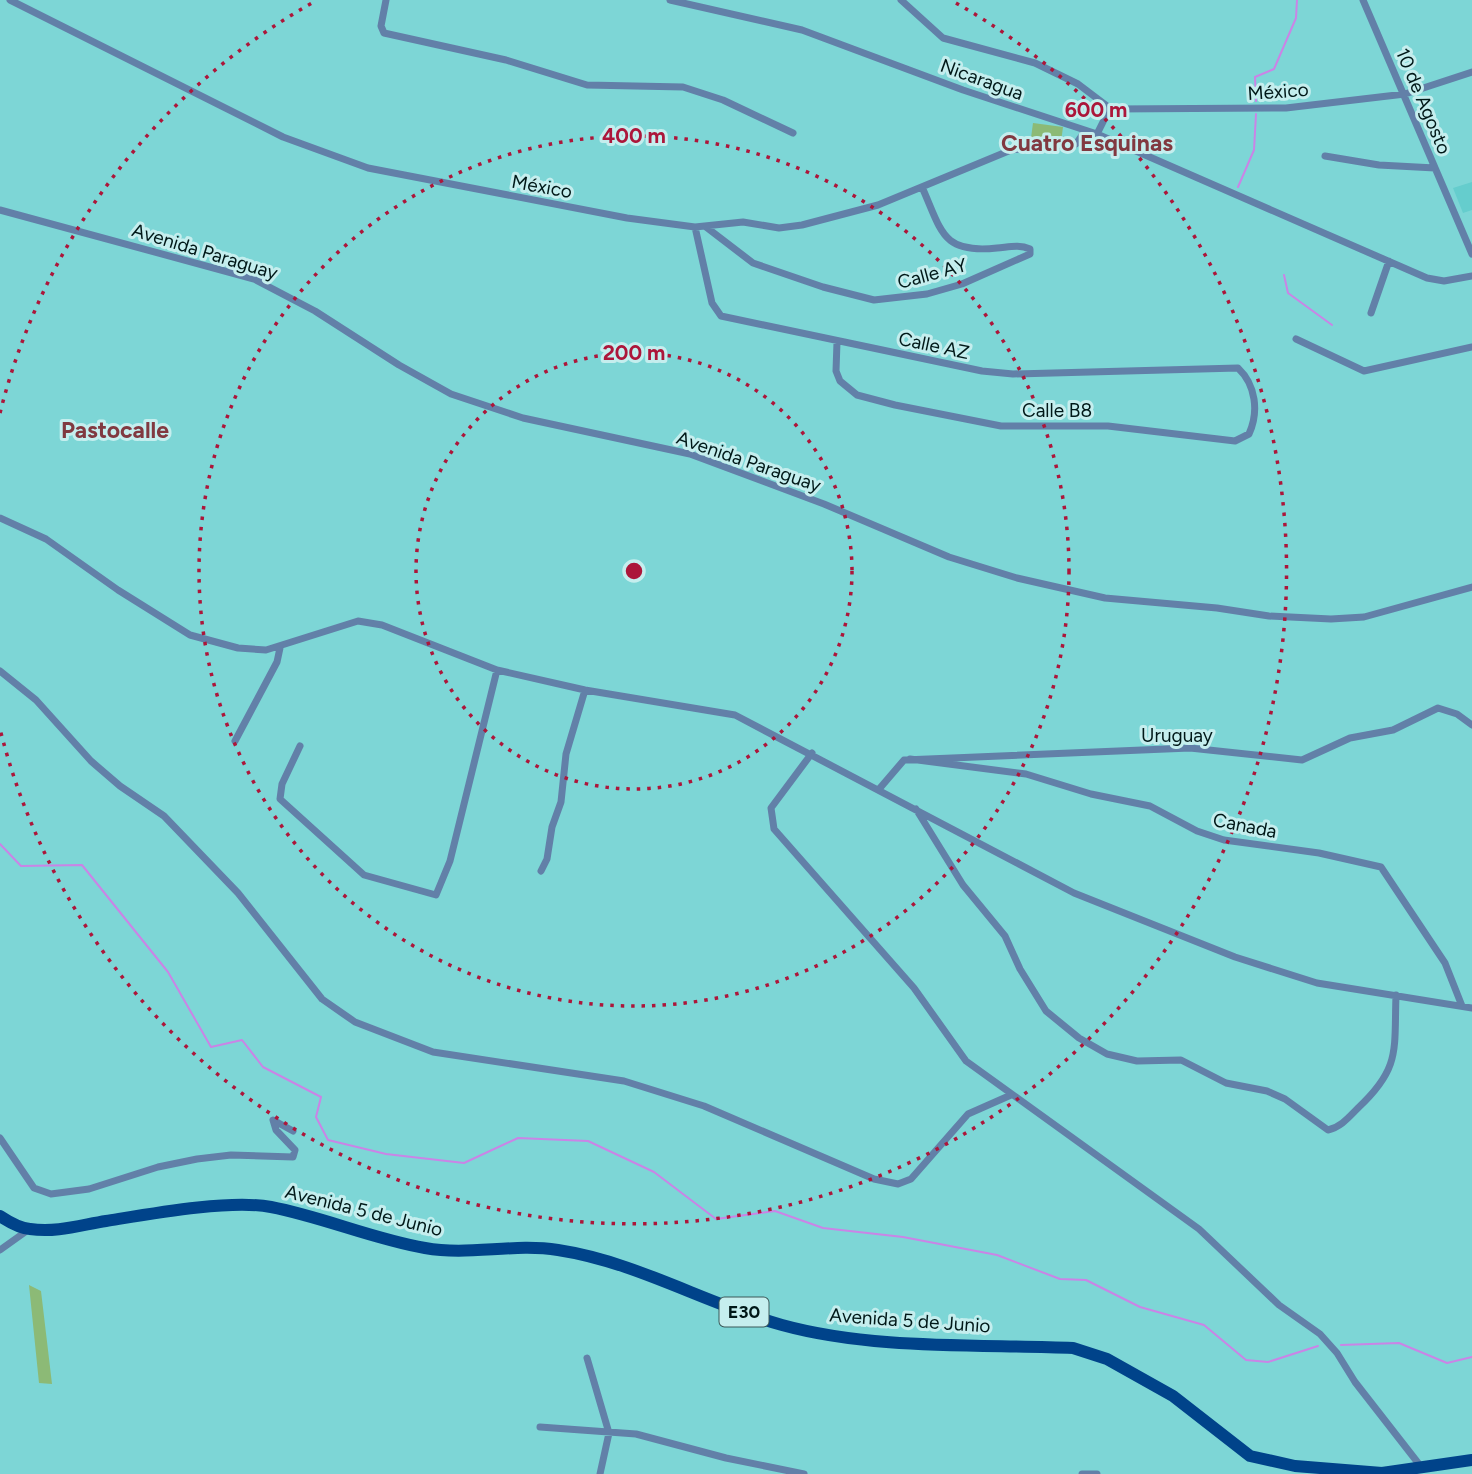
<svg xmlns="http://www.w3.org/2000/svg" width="1472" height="1474" viewBox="0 0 1472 1474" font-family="Figtree,sans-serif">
<rect width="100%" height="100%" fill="#7dd6d6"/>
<path fill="#65cdcd" d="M1472 182V210L1463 213 1453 188Z"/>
<path fill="#8cba76" d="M1033 123 1063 127 1061 142 1031 138Z
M29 1285 41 1291 52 1384 39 1383Z"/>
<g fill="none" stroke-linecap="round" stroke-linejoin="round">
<path stroke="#ca84e6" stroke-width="2" d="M1256 101 1255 77 1274 69 1296 18 1297 0
M1238 187 1254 150 1256 114
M1284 275 1288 293 1332 325
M0 844 21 866 82 865 168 972 211 1047 242 1040 263 1067 321 1097 316 1117 328 1140 386 1154 464 1163 518 1138 588 1141 654 1172 716 1219 775 1211 823 1228 903 1237 997 1255 1060 1279 1086 1280 1140 1307 1204 1325 1246 1360 1268 1362 1318 1346
M1341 1345 1399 1343 1447 1363 1472 1357"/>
<path stroke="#6280a8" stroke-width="7" d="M10 0 283 137 368 168 627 218 695 227 743 222 779 228 802 225 878 205 1011 150 1076 144 1085 131
M386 0 381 26 384 33 506 60 587 85 683 87 723 100 793 133
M670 0 802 30 963 90 1097 134 1427 278 1444 281 1472 276
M901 0 943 38 1035 63 1078 84 1111 109
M1363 0 1472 254
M1097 134 1108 112 1114 109 1286 108 1405 94 1472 72
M1325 156 1379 165 1435 168
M0 210 254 279 315 311 399 365 451 394 523 418 690 454 824 504 949 557 1017 578 1105 598 1217 608 1269 616 1331 619 1364 617 1472 587
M695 227 712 303 721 316 982 371 1013 374 1238 368C1256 385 1259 412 1249 434L1235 441 1108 426H1001L895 405 857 395 840 381 836 371 837 342
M706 227 753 263 823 287 874 300 927 294 962 284 1030 254V249C1019 244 1009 247 997 248 942 254 942 232 922 187
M1371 313 1389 261
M1296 339 1364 371 1472 347
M0 518 46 539 118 590 190 635 238 648 266 650 358 621 382 625 497 670 585 690 735 715 1074 893 1235 957 1317 983 1472 1008
M0 671 36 700 91 761 120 786 164 816 238 893 322 999 355 1022 433 1052 624 1081 704 1106 874 1179 898 1184 911 1179 968 1114 1011 1095
M235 741 277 662 280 648
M300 746 282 784 280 799 364 875 436 895 450 861 497 670
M812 753 771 808 774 829 914 988 966 1061 1199 1229 1279 1305 1320 1334 1337 1353 1355 1382 1422 1468
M910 759 1026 774 1091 794 1150 806 1197 831 1224 840 1319 853 1381 867 1445 963 1462 1006
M880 788 904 760 1190 748 1302 760 1350 738 1393 730 1438 708 1457 714 1472 725
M916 809 963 885 1005 936 1020 969 1046 1011 1079 1038 1107 1054 1137 1061 1181 1060 1226 1083 1267 1091 1285 1099 1328 1130C1341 1127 1349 1117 1358 1108 1401 1068 1394 1050 1396 995
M541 871 547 859 552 827 561 802 566 754 585 690
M0 1138 34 1188 51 1194 89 1189 158 1167 197 1159 231 1155 293 1157 295 1150 276 1130 273 1120 293 1131
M0 1250 28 1230
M587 1358 609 1433 600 1474
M540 1427 636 1434 726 1458 804 1474
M1082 1474H1097"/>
<path stroke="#00438a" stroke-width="12" d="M0 1216C9 1222 19 1228 30 1229 56 1233 81 1225 106 1221 149 1214 230 1199 271 1207 323 1217 373 1239 425 1248 469 1256 513 1243 558 1250 637 1262 706 1304 782 1325 873 1350 978 1344 1073 1348L1107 1359 1173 1396 1250 1456 1295 1466 1382 1473 1472 1460"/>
</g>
<g fill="none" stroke="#ac163a" stroke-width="3.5" stroke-dasharray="3.5 7">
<circle cx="634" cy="571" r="218"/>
<circle cx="634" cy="571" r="435"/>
<path d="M0 413A653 653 0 0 1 312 3M956 3A653 653 0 1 1 0 729"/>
</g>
<g text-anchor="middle" stroke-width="6" stroke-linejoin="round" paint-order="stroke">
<rect fill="#c5eeee" stroke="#3b5858" stroke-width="2" x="719.5" y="1297.5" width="49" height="29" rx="5"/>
<g font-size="18" font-weight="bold" fill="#001818">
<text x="744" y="1318">E30</text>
</g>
<g font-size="19" fill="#001818" stroke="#c5eeee">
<text transform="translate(982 79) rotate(20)" y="7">Nicaragua</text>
<text transform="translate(1278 91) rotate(-4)" y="7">México</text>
<text transform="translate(1424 101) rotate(67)" y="7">10 de Agosto</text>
<text transform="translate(542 186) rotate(10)" y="7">México</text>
<text transform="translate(205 251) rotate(17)" y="7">Avenida Paraguay</text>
<text transform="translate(932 273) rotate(-15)" y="7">Calle AY</text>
<text transform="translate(934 345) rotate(12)" y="7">Calle AZ</text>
<text x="1057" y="417">Calle B8</text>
<text transform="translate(749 461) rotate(19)" y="7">Avenida Paraguay</text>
<text x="1177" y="742">Uruguay</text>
<text transform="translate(1245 825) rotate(11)" y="7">Canada</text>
<text transform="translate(364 1210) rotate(14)" y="7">Avenida 5 de Junio</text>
<text transform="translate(910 1320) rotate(4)" y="7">Avenida 5 de Junio</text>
</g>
<g font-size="23" font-weight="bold" fill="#813940" stroke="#c5eeee">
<text x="1087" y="151">Cuatro Esquinas</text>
<text x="115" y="438">Pastocalle</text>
</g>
</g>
<circle cx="634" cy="571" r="10" fill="#ac163a" stroke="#c5eeee" stroke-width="3.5"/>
<g font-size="21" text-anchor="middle" font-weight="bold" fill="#ac163a" stroke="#c5eeee" stroke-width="6" stroke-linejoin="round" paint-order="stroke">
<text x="1096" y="117">600 m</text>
<text x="634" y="143">400 m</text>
<text x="634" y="360">200 m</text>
</g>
</svg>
